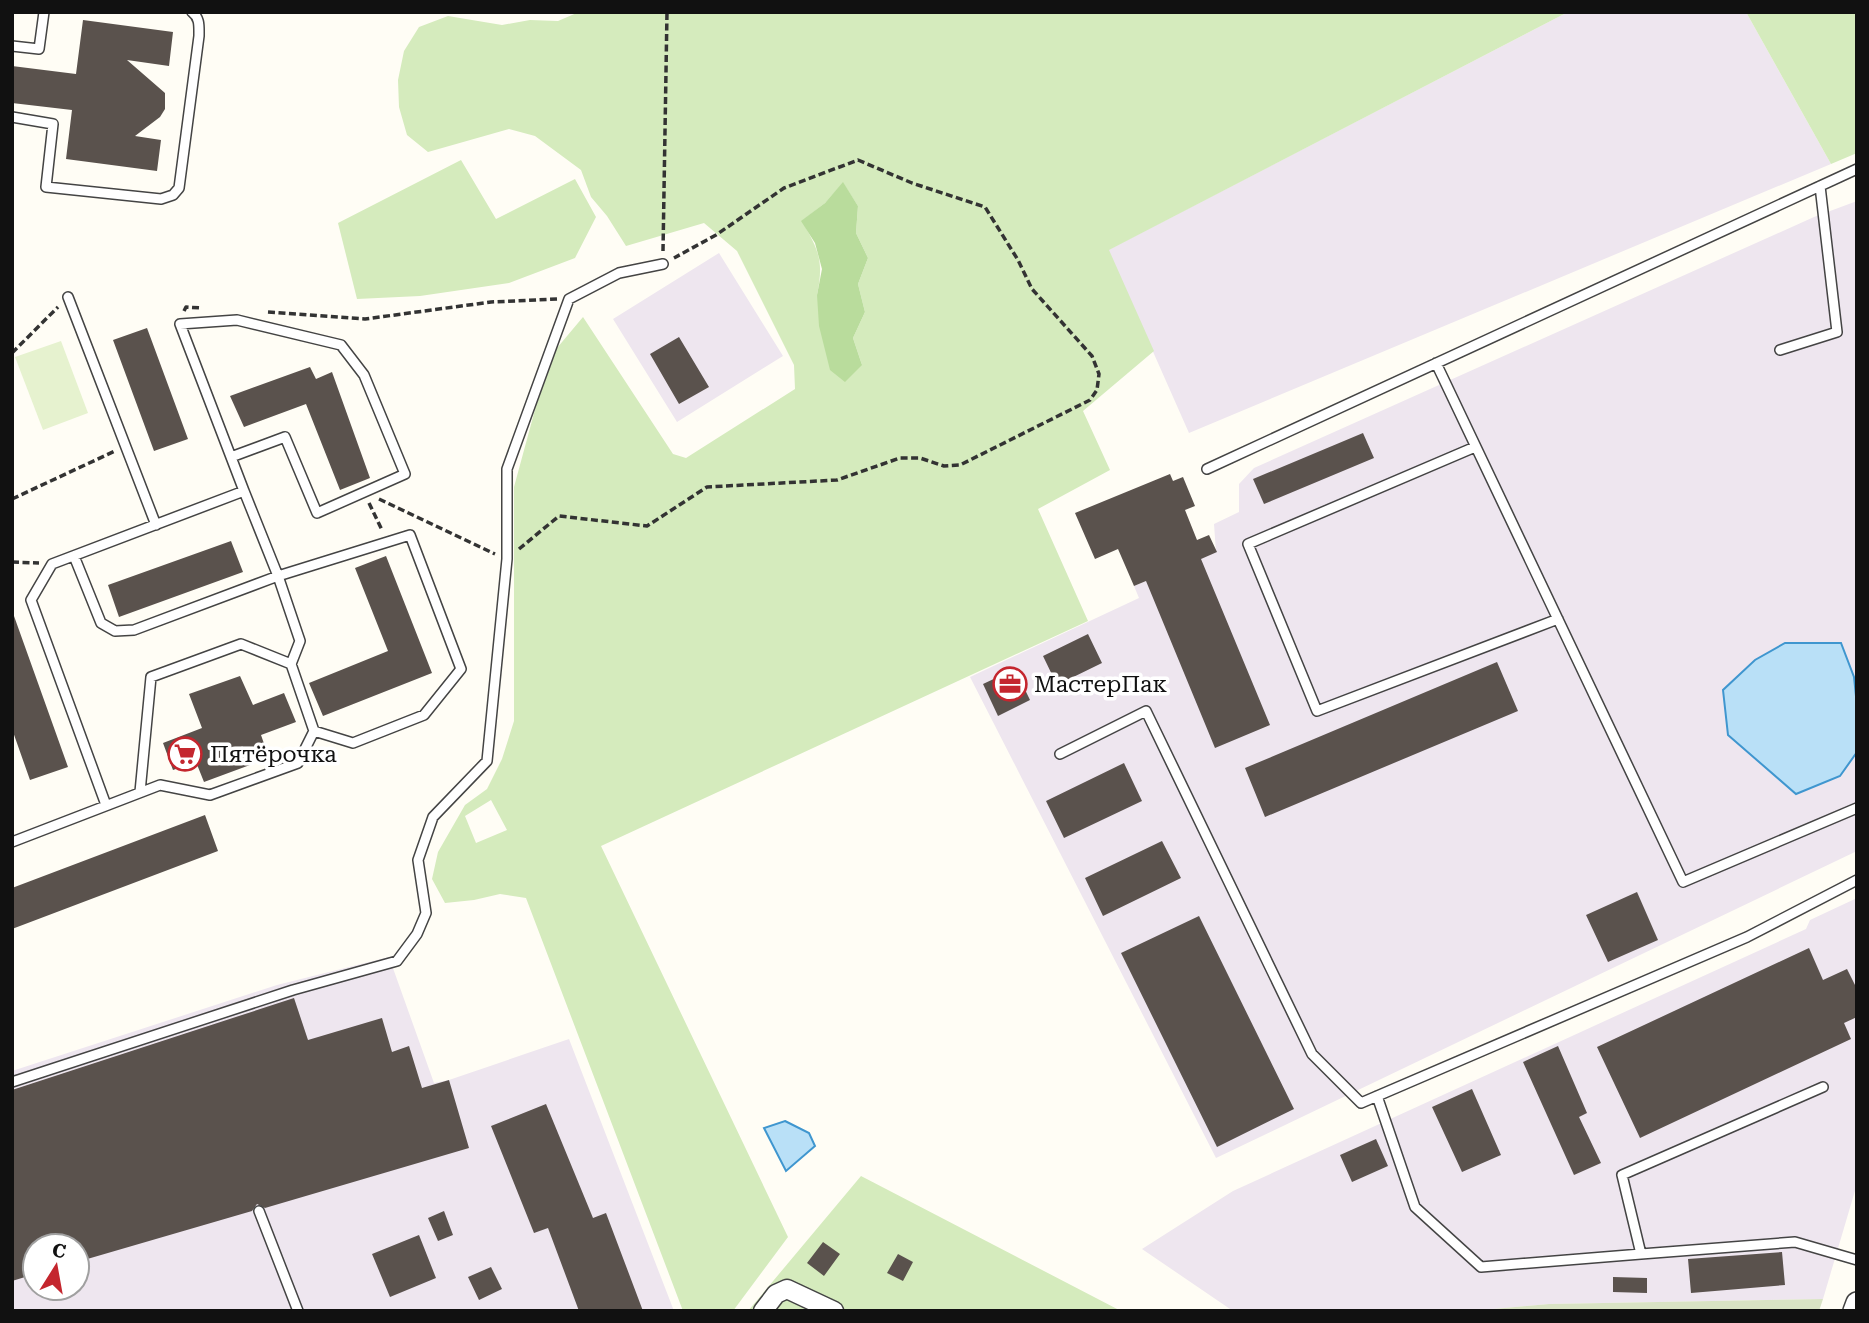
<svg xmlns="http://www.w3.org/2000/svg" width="1869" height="1323" viewBox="0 0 1869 1323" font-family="'Roboto Serif',serif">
<rect width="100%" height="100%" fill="#fffdf5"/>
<path fill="#eee6ef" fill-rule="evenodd" d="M1568 12H1746L1831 164 1189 433 1108 250Z
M1857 201V851L1216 1158 970 677 1139 598 1134 586 1216 552 1214 524 1239 512V484L1254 468 1814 217Z
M719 253 783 356 677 422 613 319Z
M1857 898V1184L1823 1299 1549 1304 1472 1311H1233L1142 1249 1233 1191 1806 929 1810 920Z
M389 957 434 1083 449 1080 569 1039 674 1311H12V1071L277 985ZM35 1246H77V1288H35Z"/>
<path fill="#d5ebbd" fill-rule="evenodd" d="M579 12H1568L1109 250 1154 351 1083 411 1110 470 1038 509 1088 621 601 846 788 1237 733 1311H683L526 898 500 894 474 900 445 903 432 879 438 852 465 805 487 789 502 759 514 721V487L536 406 557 348 583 317 673 454 686 458 795 389 794 365 737 251 704 223 626 246 607 216 591 197 581 170 535 136 509 129 428 152 407 135 399 107 398 80 404 51 419 27 448 16 502 25 530 20 558 21ZM843 183 858 206 856 233 868 258 858 284 865 312 853 338 862 365 817 295C824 261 819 251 802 221L825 203ZM491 800 507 830 476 843 465 816Z
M1746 12H1857V153L1831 164Z
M461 160 496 219 575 179 596 217 575 258 509 283 420 296 357 299 338 223Z
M861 1176 1121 1311H748Z"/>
<path fill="#b9dc9c" d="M843 182 858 206 856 233 868 258 858 284 865 312 853 338 862 365 845 382 830 370 819 326 817 295 822 269 815 243 801 221 825 203Z"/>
<path fill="#d9e3c4" d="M1823 1299 1819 1311H1472L1549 1304Z"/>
<path fill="#e6f2cf" d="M61 341 88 413 43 430 15 357Z"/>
<path fill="#b9e0f7" stroke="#3f96cf" stroke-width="2" d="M1785 643H1841L1854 677 1857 706V752L1840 776 1796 794 1728 735 1723 690 1755 660Z
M785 1121 809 1133 815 1146 786 1171 764 1128Z"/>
<path fill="#5a524d" d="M83 20 173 32 169 66 127 60 165 93V109L160 117 135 136 161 140 157 171 66 159 72 110 12 103V66L76 74Z
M147 328 188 439 154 451 113 340Z
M679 337 709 387 679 404 650 354Z
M310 367 316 379 332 372 370 478 340 490 306 404 244 427 230 396Z
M1363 433 1374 458 1264 504 1253 479Z
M1170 474 1173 481 1183 477 1195 506 1185 510 1197 540 1209 535 1217 552 1201 559 1270 725 1215 748 1146 581 1134 586 1118 549 1095 559 1075 513Z
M231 541 243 572 119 617 108 585Z
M386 556 432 673 323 716 309 683 388 651 355 568Z
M12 616H14L68 767 30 780 12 729Z
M1088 634 1102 663 1057 685 1043 656Z
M1497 662 1518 711 1265 817 1245 768Z
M1015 669 1030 700 998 716 983 684Z
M240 676 253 705 284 693 296 722 261 735 269 758 204 782 196 762 173 770 163 743 202 728 189 694Z
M1124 763 1142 801 1064 838 1046 801Z
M205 815 218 851 12 929V888Z
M1162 841 1181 878 1103 916 1085 878Z
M1637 892 1658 940 1608 962 1586 915Z
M1199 916 1294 1109 1217 1147 1121 953Z
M1809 948 1823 980 1847 969 1857 989V1017L1844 1023 1851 1039 1640 1138 1597 1047Z
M294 998 308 1040 382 1018 392 1052 409 1046 422 1088 449 1080 469 1148 265 1208 257 1204 252 1211 77 1262V1246H35V1274L12 1281V1090Z
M1558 1046 1587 1113 1579 1117 1601 1163 1574 1175 1523 1062Z
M1472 1089 1501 1155 1462 1172 1432 1107Z
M546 1104 593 1218 606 1213 643 1311H579L548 1228 534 1233 491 1126Z
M1376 1139 1388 1166 1352 1182 1340 1155Z
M444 1211 453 1235 438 1241 428 1218Z
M419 1235 436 1278 390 1297 372 1254Z
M823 1242 840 1254 824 1276 807 1263Z
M1782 1252 1785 1285 1691 1293 1688 1259Z
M898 1254 913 1262 903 1281 887 1273Z
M491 1267 502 1289 479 1300 468 1277Z
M1613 1277 1647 1278V1293L1613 1292Z"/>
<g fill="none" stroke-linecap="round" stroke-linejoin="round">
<defs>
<path id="service" d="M12 46 39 49 44 12
M12 117 53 124 46 187 161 199 173 195 179 188 199 36C199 26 200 18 192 12
M68 297 156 525
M1780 350 1837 332 1820 186
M1436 363 1683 882 1857 808
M1475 447 1248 544 1317 711 1558 619
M231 457 285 437 317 513 405 474 364 375 341 345 237 320 180 324 244 491
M1207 469 1857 169
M1060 754 1146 711 1312 1054 1361 1103 1747 937 1857 880
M140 792 151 677 241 644 291 664
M106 805 31 600 52 564 244 491 278 576 300 641 291 664 314 731
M12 842 160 785 210 795 298 763 314 731 353 743 424 715 461 669 410 535 278 576 134 630 115 631 101 623 74 556
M12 1082 293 990 397 961 417 934 426 913 418 860 433 817 487 761 507 559V469L569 299 619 273 663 264
M1377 1096 1415 1207 1481 1267 1641 1254 1622 1175 1823 1087
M259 1211 298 1311
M1641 1254 1795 1242 1857 1260"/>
<path id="minor" d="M763 1311 776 1294 787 1289 834 1311"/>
<path id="tertiary" d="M1854 1311 1857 1303"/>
</defs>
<use href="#service" stroke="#444" stroke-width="12"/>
<use href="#minor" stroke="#444" stroke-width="21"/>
<use href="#tertiary" stroke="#444" stroke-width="24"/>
<path stroke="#333" stroke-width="3.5" stroke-dasharray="7 3.5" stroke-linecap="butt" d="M663 251 667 12
M184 311 186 307 201 308
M268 312 365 319 491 302 557 299
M12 353 58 307
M12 499 115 451
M379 499 495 554
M369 503 382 530
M519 549 559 516 647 526 707 487 837 480 900 458H920L944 466 960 465 1090 400 1097 390 1099 374 1092 356 1032 289 1018 260 985 207 912 183 858 160 784 188 716 235 674 258
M12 562 39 563"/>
<use href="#service" stroke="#fff" stroke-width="9"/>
<use href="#minor" stroke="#fff" stroke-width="18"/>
<use href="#tertiary" stroke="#fff" stroke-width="21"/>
</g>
<defs>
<symbol id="office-ring" viewBox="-11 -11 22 22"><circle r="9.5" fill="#fff" stroke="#c4262e" stroke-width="1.5"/><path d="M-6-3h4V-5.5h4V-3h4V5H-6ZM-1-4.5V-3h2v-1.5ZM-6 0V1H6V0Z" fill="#c4262e"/></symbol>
<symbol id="supermarket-ring" viewBox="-11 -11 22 22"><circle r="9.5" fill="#fff" stroke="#c4262e" stroke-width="1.5"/><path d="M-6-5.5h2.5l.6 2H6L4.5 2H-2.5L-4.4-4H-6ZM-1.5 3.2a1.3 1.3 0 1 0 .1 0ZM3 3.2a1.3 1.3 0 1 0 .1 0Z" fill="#c4262e"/></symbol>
</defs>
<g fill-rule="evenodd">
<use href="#office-ring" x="991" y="665" width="38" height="38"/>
<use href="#supermarket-ring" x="166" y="735" width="38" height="38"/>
</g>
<g text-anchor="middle" stroke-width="7" stroke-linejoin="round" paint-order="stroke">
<g font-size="23" fill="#111" stroke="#fff" text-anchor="start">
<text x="1034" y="692">МастерПак</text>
<text x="210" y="762">Пятёрочка</text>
</g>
</g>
<rect width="1869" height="1323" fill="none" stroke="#111111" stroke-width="28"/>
<g transform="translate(56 1267) rotate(11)"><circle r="33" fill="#ffffff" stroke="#a0a0a0" stroke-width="2"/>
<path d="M0-5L12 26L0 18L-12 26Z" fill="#c4262e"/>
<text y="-10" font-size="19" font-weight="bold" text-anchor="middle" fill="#111111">С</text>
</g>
</svg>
